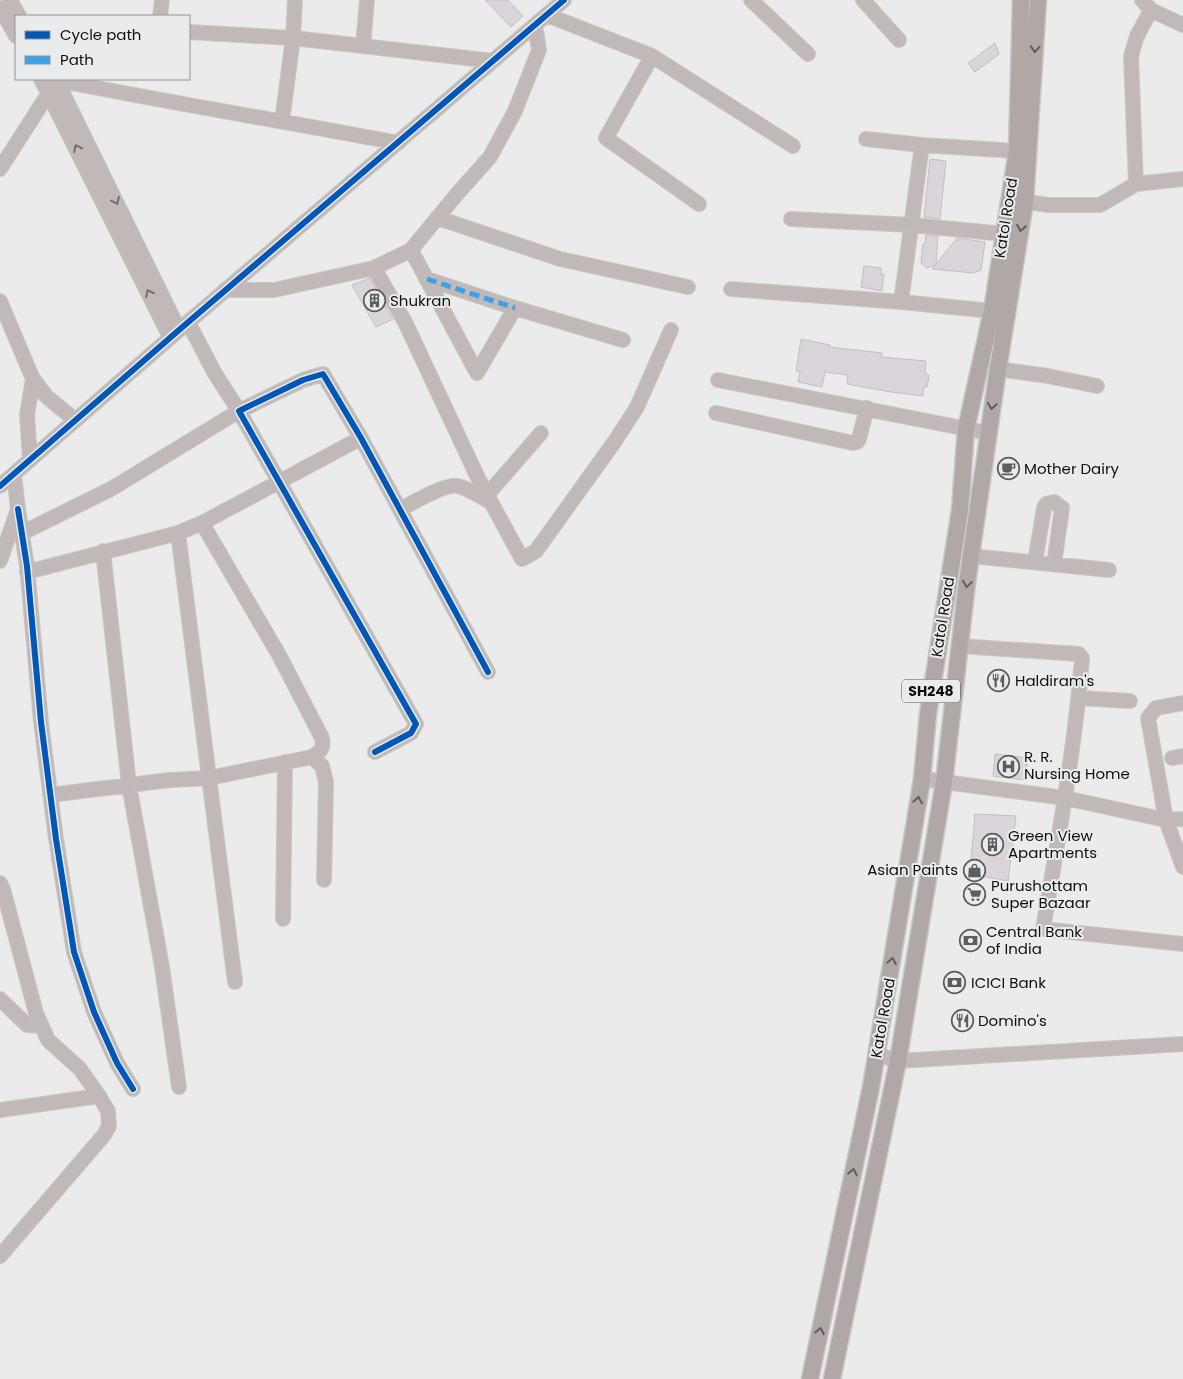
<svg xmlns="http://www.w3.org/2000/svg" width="1183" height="1379" viewBox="0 0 1183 1379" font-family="Poppins,sans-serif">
<rect width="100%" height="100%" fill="#ebebeb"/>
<path fill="#dad4db" stroke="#c1c0c1" d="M485 0H508L523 16 511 27Z
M995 43 999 54 975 72 968 63Z
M930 159 946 161 940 219 924 217Z
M926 235 938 236 936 264 957 238 985 242 981 270 973 273 932 269 936 265 927 268 921 263 923 244H925Z
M864 266 881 268V274H884L882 291 861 287Z
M370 278 393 319 376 327 352 285Z
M801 339 830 345 829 347 882 353 881 357 926 361 925 373 929 375 927 387H924L923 396 891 392 847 384 848 375 825 372 822 387 798 382 800 371H796Z
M995 754 1028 758 1025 780 993 776Z
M975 814 1016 816 1008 881 970 874Z"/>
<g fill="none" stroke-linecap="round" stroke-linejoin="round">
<defs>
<path id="minor" d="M10 0 19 16
M751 0 808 54
M863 0 899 40
M1142 0 1151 10 1183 25
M0 8 16 36
M547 15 652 56 606 138 699 204
M160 16 162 0
M189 32 293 38 493 61
M363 46 367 0
M652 56 793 146
M41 79 170 337
M56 79 179 330
M282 121 293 38 295 0
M866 139 922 145 901 302
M922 145 1017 151
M0 169 57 80C170 103 284 121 398 143
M1136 184 1131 56 1137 36 1151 10
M1015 200 1048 205H1100L1136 184 1183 179
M438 218 560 259 688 287
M791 219 912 225 1004 234
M411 250 477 373 515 308
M374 268 405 322 478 478 522 559 536 551 615 441 637 407 671 330
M427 279 515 308 623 340
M731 289 901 302 992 311
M225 290H274L374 268 411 250 457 194 490 157 515 111 539 50 535 25
M0 301 33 379 27 415 30 459
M998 369 1048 376 1097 386
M33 379 47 397 75 420
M718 380 988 433
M716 413 853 443 857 442 859 439 867 408
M0 486 179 330 564 0
M487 495 541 433
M18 509 27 566 41 722 56 839 74 952 94 1012 117 1063 133 1089
M400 510C411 503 447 483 458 486 469 489 481 497 491 502
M202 523 361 438
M22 533 111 489 239 411 214 372 188 322
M178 533 235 982
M103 551 129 785 162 967 179 1087
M971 556 1109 570
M0 561 18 509 14 474
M1035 562 1044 508 1046 504 1054 502 1062 508 1054 564
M27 572 178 533 202 523 279 655 322 738C324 749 321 751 312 757L209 778 170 780 50 795
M960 646 1079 654 1082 658C1075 749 1058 839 1043 929L1183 944
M1079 698 1130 701
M1183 703 1156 708 1148 718 1166 820 1183 867
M375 752 411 733 416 724 239 411 303 380 323 374 361 438 488 672
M312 757 322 766 326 782 324 880
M1172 758 1183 756
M922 779 1065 798 1166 820 1183 819
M0 883 3 889 36 1013 48 1040 80 1069 99 1096 108 1111 109 1126 104 1135 0 1256
M283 919 285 762
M0 999 27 1025 42 1026
M876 1054 898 1061 1183 1044
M0 1110 99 1096"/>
<path id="major" d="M810 1379 871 1087 922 779 928 714 960 510 966 429 992 311 1017 151 1021 0
M832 1379 898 1061 944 782 967 583 998 369 1025 202 1038 0"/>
</defs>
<use href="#minor" stroke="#c8c8c8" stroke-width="16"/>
<use href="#major" stroke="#c8c8c8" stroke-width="19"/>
<use href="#minor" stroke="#c0b9b7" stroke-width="14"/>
<use href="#major" stroke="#b0a8a6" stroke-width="16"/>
<path stroke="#3da1ea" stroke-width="5" stroke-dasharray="10 5" stroke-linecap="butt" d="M427 279 515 308"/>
<defs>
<path id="cycleway" d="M0 486 179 330 564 0
M18 509 27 566 41 722 56 839 74 952 94 1012 117 1063 133 1089
M375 752 411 733 416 724 239 411 303 380 323 374 361 438 488 672"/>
</defs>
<use href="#cycleway" stroke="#eaebec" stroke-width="9"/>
<use href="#cycleway" stroke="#0057b8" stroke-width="6"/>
</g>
<defs><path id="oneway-chevron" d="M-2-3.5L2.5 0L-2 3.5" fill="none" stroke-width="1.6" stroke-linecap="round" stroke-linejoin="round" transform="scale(1.25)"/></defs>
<g stroke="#605c5b">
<use href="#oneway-chevron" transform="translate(1035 49) rotate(94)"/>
<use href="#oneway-chevron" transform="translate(1021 228) rotate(100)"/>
<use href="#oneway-chevron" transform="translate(992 406) rotate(98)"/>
<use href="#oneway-chevron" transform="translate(967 584) rotate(98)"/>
<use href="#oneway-chevron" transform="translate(918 800) rotate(-81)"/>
<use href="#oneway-chevron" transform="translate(892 961) rotate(-80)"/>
<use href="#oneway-chevron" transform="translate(853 1172) rotate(-78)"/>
<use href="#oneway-chevron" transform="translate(820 1331) rotate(-78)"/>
</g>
<g stroke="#706d6c">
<use href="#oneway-chevron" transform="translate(77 148) rotate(-116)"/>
<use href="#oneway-chevron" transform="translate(116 201) rotate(64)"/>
<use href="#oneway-chevron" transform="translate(149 293) rotate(-116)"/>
</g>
<defs>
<symbol id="building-ring" viewBox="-11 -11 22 22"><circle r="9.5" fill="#eaebec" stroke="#5c5d5d" stroke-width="1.5"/><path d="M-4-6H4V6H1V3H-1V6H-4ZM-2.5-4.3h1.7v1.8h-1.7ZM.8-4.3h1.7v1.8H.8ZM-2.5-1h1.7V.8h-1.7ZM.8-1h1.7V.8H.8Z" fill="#5c5d5d"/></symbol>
<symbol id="cafe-ring" viewBox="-11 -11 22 22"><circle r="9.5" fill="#eaebec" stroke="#5c5d5d" stroke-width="1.5"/><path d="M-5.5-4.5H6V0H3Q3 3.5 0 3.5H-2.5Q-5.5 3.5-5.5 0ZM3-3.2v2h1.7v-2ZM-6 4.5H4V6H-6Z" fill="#5c5d5d"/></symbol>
<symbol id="restaurant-ring" viewBox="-11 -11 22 22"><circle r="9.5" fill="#eaebec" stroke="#5c5d5d" stroke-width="1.5"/><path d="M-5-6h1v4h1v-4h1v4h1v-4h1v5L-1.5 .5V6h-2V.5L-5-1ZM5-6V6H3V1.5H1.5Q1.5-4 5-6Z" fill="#5c5d5d"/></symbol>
<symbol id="hospital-ring" viewBox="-11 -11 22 22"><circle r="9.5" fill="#eaebec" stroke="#5c5d5d" stroke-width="1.5"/><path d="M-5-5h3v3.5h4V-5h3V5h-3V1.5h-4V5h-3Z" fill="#5c5d5d"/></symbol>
<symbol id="shop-ring" viewBox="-11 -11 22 22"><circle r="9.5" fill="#eaebec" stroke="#5c5d5d" stroke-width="1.5"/><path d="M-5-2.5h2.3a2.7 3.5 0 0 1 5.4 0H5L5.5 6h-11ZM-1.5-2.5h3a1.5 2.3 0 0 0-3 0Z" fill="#5c5d5d"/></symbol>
<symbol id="supermarket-ring" viewBox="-11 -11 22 22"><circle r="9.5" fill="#eaebec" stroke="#5c5d5d" stroke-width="1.5"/><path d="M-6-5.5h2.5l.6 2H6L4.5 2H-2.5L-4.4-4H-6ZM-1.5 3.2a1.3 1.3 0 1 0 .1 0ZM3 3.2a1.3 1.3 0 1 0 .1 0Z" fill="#5c5d5d"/></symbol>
<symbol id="bank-ring" viewBox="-11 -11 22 22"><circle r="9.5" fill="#eaebec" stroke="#5c5d5d" stroke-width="1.5"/><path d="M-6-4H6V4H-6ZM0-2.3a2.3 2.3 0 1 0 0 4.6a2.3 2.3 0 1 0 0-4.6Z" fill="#5c5d5d"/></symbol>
</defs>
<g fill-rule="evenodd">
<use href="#building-ring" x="362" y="288" width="25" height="25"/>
<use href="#cafe-ring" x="996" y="456" width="25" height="25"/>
<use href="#restaurant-ring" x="986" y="668" width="25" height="25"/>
<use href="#hospital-ring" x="996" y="754" width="25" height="25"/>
<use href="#building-ring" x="980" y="832" width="25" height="25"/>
<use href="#shop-ring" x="962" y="858" width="25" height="25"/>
<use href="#supermarket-ring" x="962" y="882" width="25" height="25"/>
<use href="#bank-ring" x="958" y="928" width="25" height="25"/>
<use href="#bank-ring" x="942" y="970" width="25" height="25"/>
<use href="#restaurant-ring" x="950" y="1008" width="25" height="25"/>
</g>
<g text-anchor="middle" stroke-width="4" stroke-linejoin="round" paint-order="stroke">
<rect fill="#eaebec" stroke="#515252" stroke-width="1" x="902" y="679.5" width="58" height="23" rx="4"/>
<g font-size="14" font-weight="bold" fill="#0f1010">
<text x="931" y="696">SH248</text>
</g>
<g font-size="15" fill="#0f1010" stroke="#eaebec">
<text transform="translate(1006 218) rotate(-81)" y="5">Katol Road</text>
<text transform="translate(943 617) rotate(-81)" y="5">Katol Road</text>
<text transform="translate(883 1018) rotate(-80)" y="5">Katol Road</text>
</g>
<g font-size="15" fill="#0f1010" stroke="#eaebec" text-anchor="start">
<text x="390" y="306">Shukran</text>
<text x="1024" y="474">Mother Dairy</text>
<text x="1015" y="686">Haldiram's</text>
<text x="1024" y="762">R. R.<tspan x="1024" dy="17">Nursing Home</tspan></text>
<text x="1008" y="841">Green View<tspan x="1008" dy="17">Apartments</tspan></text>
<text x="958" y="875" text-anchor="end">Asian Paints</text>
<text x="991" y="891">Purushottam<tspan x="991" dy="17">Super Bazaar</tspan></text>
<text x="986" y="937">Central Bank<tspan x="986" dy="17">of India</tspan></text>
<text x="971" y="988">ICICI Bank</text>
<text x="978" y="1026">Domino's</text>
</g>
</g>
<rect x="15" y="15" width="175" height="65" fill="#eaebec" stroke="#929394"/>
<rect x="25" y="31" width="25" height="8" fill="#0057b8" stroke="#929394"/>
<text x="60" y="40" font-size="15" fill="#0f1010">Cycle path</text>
<rect x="25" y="56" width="25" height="8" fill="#3da1ea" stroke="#929394"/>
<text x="60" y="65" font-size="15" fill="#0f1010">Path</text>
</svg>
